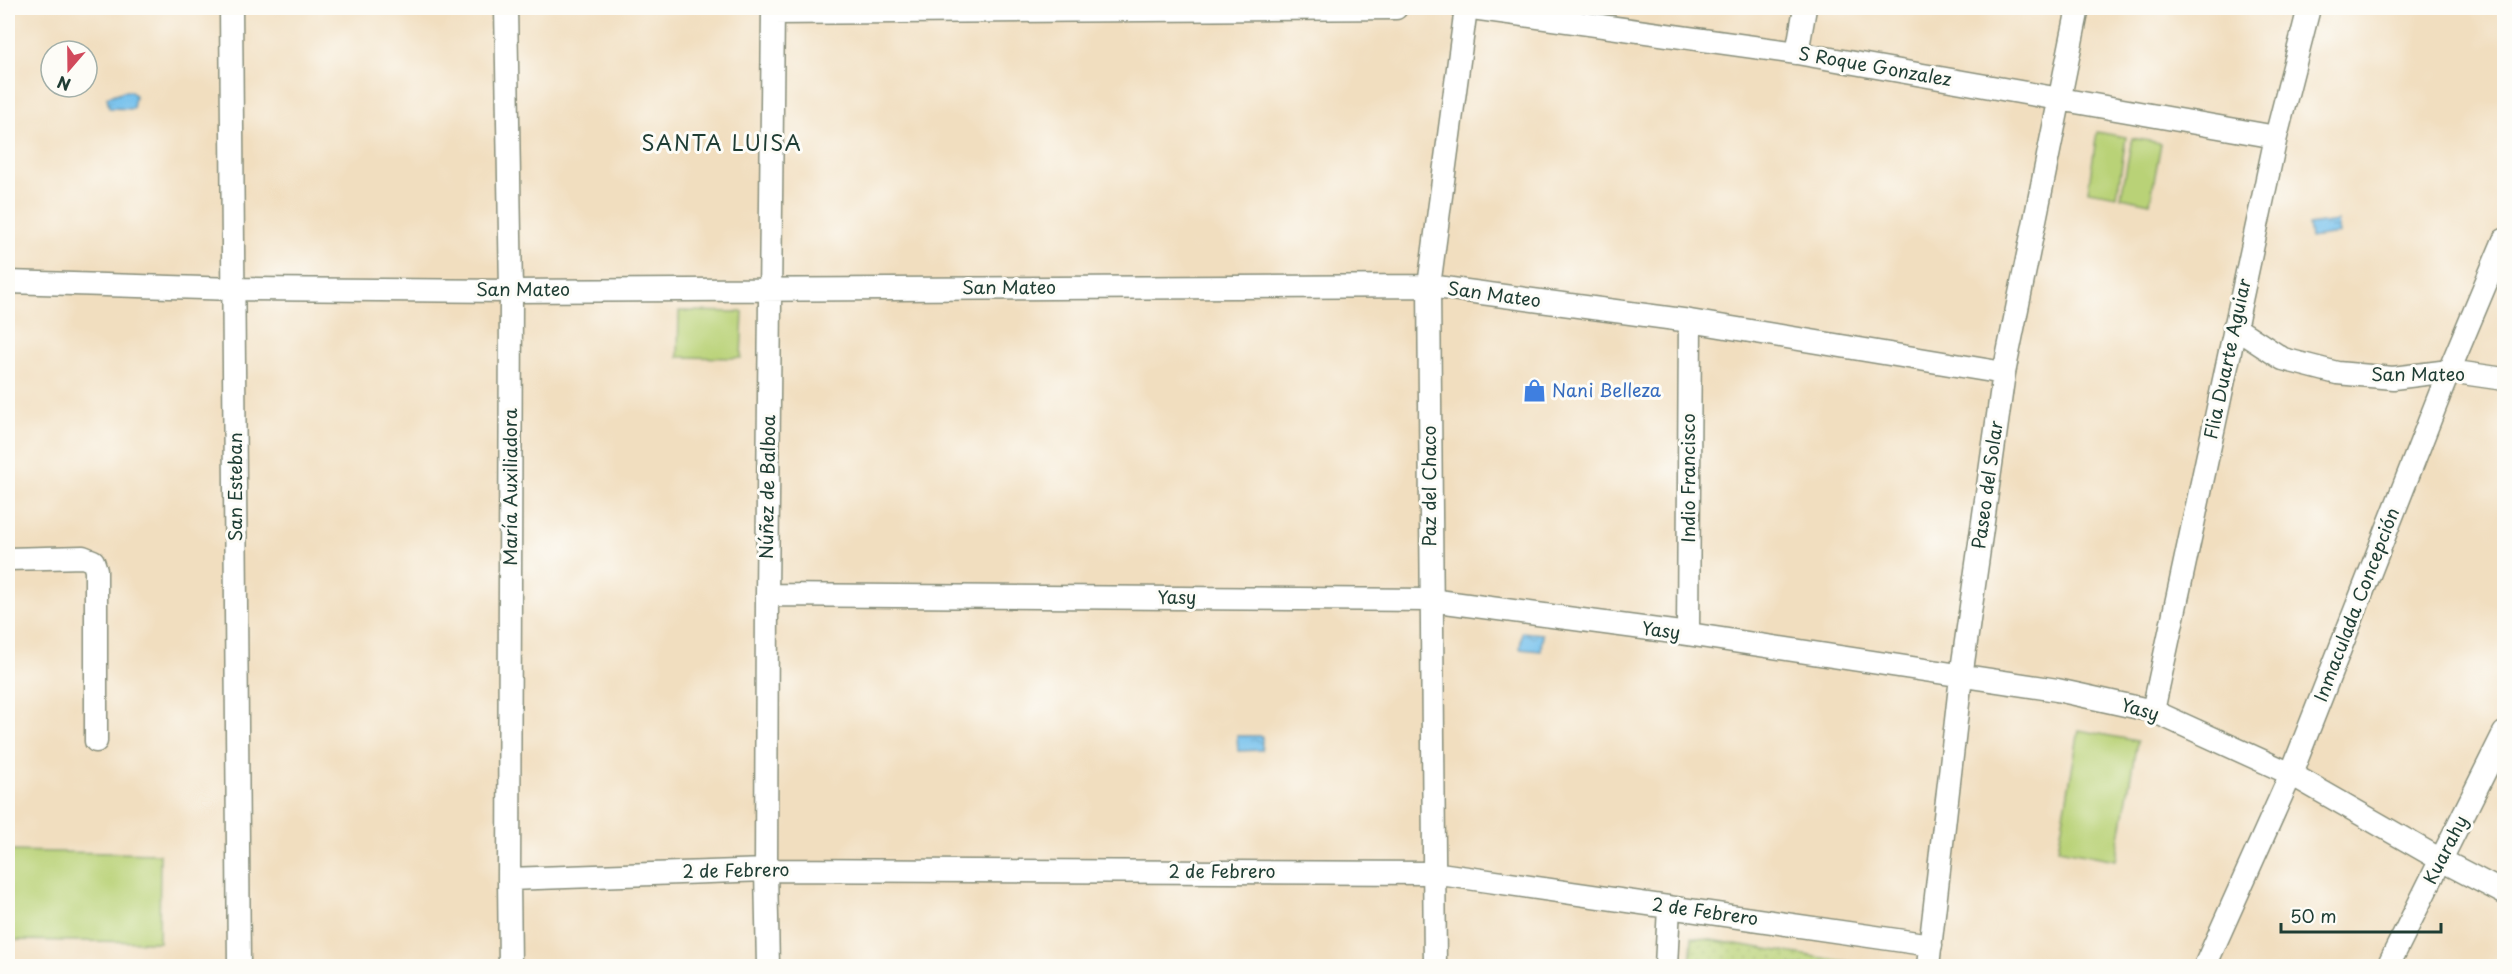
<svg xmlns="http://www.w3.org/2000/svg" width="2512" height="974" viewBox="0 0 2512 974" font-family="'Playpen Sans',sans-serif">
<defs>
<pattern id="park-dots" width="8" height="8" patternUnits="userSpaceOnUse" patternTransform="scale(1.5)"><rect width="8" height="8" fill="#b9d277"/><path d="M2 2h.1M6 6h.1" fill="none" stroke="#9fb568" stroke-width="1.8" stroke-linecap="round"/></pattern>
<pattern id="water-ripples" width="26" height="14" patternUnits="userSpaceOnUse" patternTransform="scale(1.5)"><rect width="26" height="14" fill="#72bfec"/><path d="M2 4q2-2 4 0t4 0M15 11q2-2 4 0t4 0" fill="none" stroke="#5d9cc0"/></pattern>
</defs>
<rect width="100%" height="100%" fill="#fdfcf7"/>
<filter id="ink" filterUnits="userSpaceOnUse"><feTurbulence type="fractalNoise" baseFrequency=".0167" numOctaves="2"/><feDisplacementMap in="SourceGraphic" scale="12" xChannelSelector="R" yChannelSelector="G"/><feConvolveMatrix kernelMatrix="1 2 1 2 8 2 1 2 1" color-interpolation-filters="sRGB"/></filter>
<filter id="wash" filterUnits="userSpaceOnUse"><feTurbulence type="fractalNoise" baseFrequency=".008" numOctaves="4" result="noise"/><feDisplacementMap in="SourceGraphic" scale="24" xChannelSelector="R" yChannelSelector="G"/><feGaussianBlur stdDeviation="1.35" result="paint"/><feColorMatrix in="noise" values="0 0 0 0 0 0 0 0 0 0 0 0 0 0 0 0 0 1.4 0 .05"/><feComposite in="paint" operator="in"/></filter>
<g filter="url(#wash)">
<rect width="100%" height="100%" fill="#f1debf"/>
<path fill="#b9d277" stroke="#6c8856" stroke-width="1.5" d="M2097 132 2126 137 2117 196 2088 191Z
M2132 138 2161 143 2150 203 2121 197Z
M679 311 743 312 741 358 678 357Z
M2079 730 2137 741 2116 860 2058 849Z
M8 851 160 854 159 942 8 940Z"/>
<path fill="url(#park-dots)" stroke="#6c8856" stroke-width="1.5" d="M1692 937 1874 966H1690Z"/>
<path fill="url(#water-ripples)" stroke="#487e90" stroke-width="1.5" d="M124 91H130L135 95 133 109 109 108 107 97Z
M2337 221 2339 234 2310 238 2308 225Z
M1522 632 1542 634 1541 651 1520 649Z
M1237 736H1262V750L1238 751Z"/>
</g>
<g filter="url(#ink)">
<g fill="none" stroke-linecap="round" stroke-linejoin="round">
<defs>
<path id="street" d="M231 8 239 966
M506 8 511 291 509 879 510 966
M1472 8 1797 53 2276 137
M773 13 1396 8
M1797 53 1805 8
M8 282 235 289 511 291 1429 286 1690 321 2004 373
M2234 327 2283 359 2337 373 2393 378 2449 371 2504 379
M8 559 83 557 93 561 96 570V741
M767 595 1430 600 1688 634 2057 690 2153 711 2291 774 2441 860 2504 893
M1688 634 1690 321
M2153 711 2276 137 2309 8
M509 879 766 870 1433 873 1931 945
M768 966 766 870 767 595 773 8
M1435 966 1429 286 1466 8
M1666 966 1669 907
M1928 966 1961 677 2004 373 2078 8
M2205 966 2291 774 2449 371 2504 240
M2388 966 2504 733"/>
</defs>
<use href="#street" stroke="#888e7a" stroke-width="25"/>
<use href="#street" stroke="#fff" stroke-width="22"/>
</g>
</g>
<defs>
<symbol id="shop-bare" viewBox="-9 -9 18 18"><path d="M-5-2.5h2.3a2.7 3.5 0 0 1 5.4 0H5L5.5 6h-11ZM-1.5-2.5h3a1.5 2.3 0 0 0-3 0Z" fill="#3f7fe0" stroke="#fdfcf7" stroke-width="2.5" paint-order="stroke"/></symbol>
</defs>
<g fill-rule="evenodd">
<use href="#shop-bare" x="1518" y="374" width="33" height="33"/>
</g>
<g text-anchor="middle" stroke-width="6" stroke-linejoin="round" paint-order="stroke">
<g font-size="18" fill="#1f3d34" stroke="#fdfcf7">
<text transform="translate(1875 67) rotate(10)" y="6">S Roque Gonzalez</text>
<text x="1009" y="294">San Mateo</text>
<text x="523" y="296">San Mateo</text>
<text transform="translate(1494 295) rotate(8)" y="6">San Mateo</text>
<text transform="translate(2228 359) rotate(-78)" y="6">Flia Duarte Aguiar</text>
<text x="2418" y="381">San Mateo</text>
<text transform="translate(1689 478) rotate(-90)" y="6">Indio Francisco</text>
<text transform="translate(1988 485) rotate(-82)" y="6">Paseo del Solar</text>
<text transform="translate(1430 486) rotate(-90)" y="6">Paz del Chaco</text>
<text transform="translate(236 487) rotate(-90)" y="6">San Esteban</text>
<text transform="translate(511 487) rotate(-90)" y="6">María Auxiliadora</text>
<text transform="translate(768 487) rotate(-89)" y="6">Núñez de Balboa</text>
<text x="1177" y="604">Yasy</text>
<text transform="translate(2357 605) rotate(-69)" y="6">Inmaculada Concepción</text>
<text transform="translate(1661 631) rotate(7)" y="6">Yasy</text>
<text transform="translate(2140 710) rotate(16)" y="6">Yasy</text>
<text transform="translate(2446 850) rotate(-63)" y="6">Kuarahy</text>
<text transform="translate(736 871) rotate(-1)" y="6">2 de Febrero</text>
<text x="1222" y="878">2 de Febrero</text>
<text transform="translate(1705 912) rotate(8)" y="6">2 de Febrero</text>
</g>
<g font-size="18" fill="#366cbe" stroke="#fdfcf7" text-anchor="start">
<text x="1552" y="397">Nani Belleza</text>
</g>
<g font-size="21" letter-spacing="1.5" fill="#1f3d34" stroke="#fdfcf7">
<text x="722" y="151">SANTA LUISA</text>
</g>
</g>
<rect width="2512" height="974" fill="none" stroke="#fdfcf7" stroke-width="30"/>
<g transform="translate(69 69) rotate(200)"><circle r="28" fill="#fdfcf7" stroke="#a4b0a9" stroke-width="1.5"/>
<path d="M0-4.5L10 22L0 15L-10 22Z" fill="#d1495b"/>
<text y="-9" font-size="16" font-weight="bold" text-anchor="middle" fill="#1f3d34">N</text>
</g>
<path d="M2281 923v9h160v-9" fill="none" stroke="#1f3d34" stroke-width="3"/>
<text x="2290" y="923" font-size="18" fill="#1f3d34" stroke="#fdfcf7" stroke-width="4.5" paint-order="stroke">50 m</text>
</svg>
